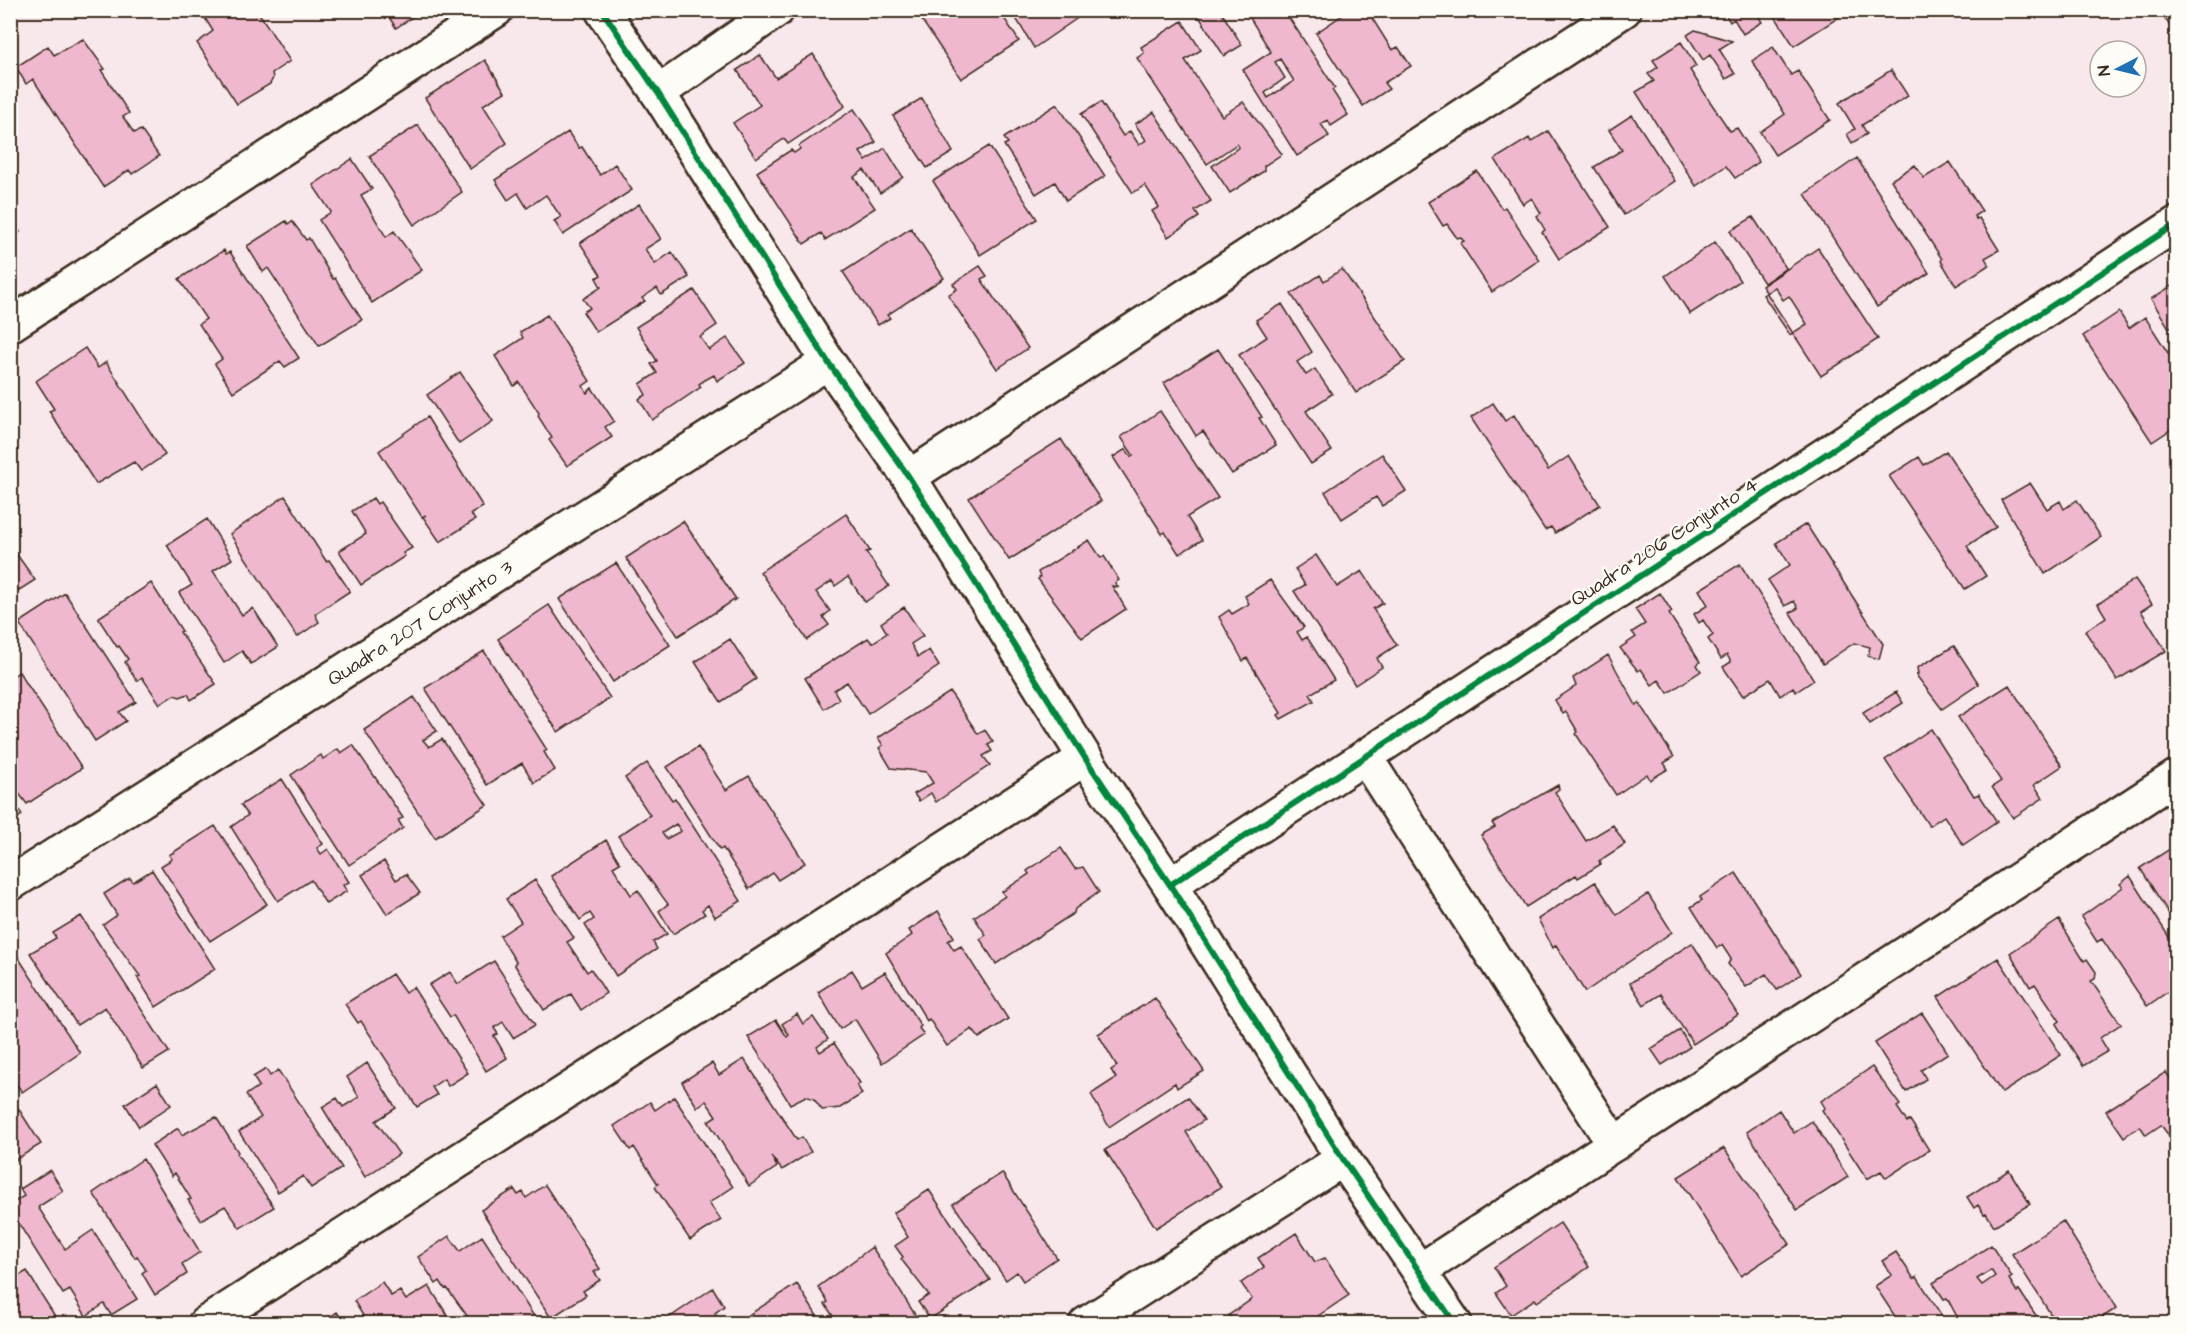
<svg xmlns="http://www.w3.org/2000/svg" width="2187" height="1334" viewBox="0 0 2187 1334" font-family="'Architects Daughter',sans-serif">
<rect width="100%" height="100%" fill="#f9e8eb"/>
<filter id="ink" filterUnits="userSpaceOnUse"><feTurbulence type="fractalNoise" baseFrequency=".0167" numOctaves="2"/><feDisplacementMap in="SourceGraphic" scale="12" xChannelSelector="R" yChannelSelector="G"/><feConvolveMatrix kernelMatrix="1 2 1 2 8 2 1 2 1" color-interpolation-filters="sRGB"/></filter>
<g filter="url(#ink)">
<path fill="#efb8cf" stroke="#3b2a1e" stroke-width="1.5" fill-rule="evenodd" d="M200 10H257L290 61 272 73 273 78 270 84 237 104 197 43 213 31Z
M423 10 396 28 385 11 386 10Z
M915 10H999L1019 41 961 79Z
M1011 10H1089L1034 48Z
M1195 10H1220L1242 45 1224 56Z
M1245 10H1284L1335 88 1332 90 1348 115 1331 126 1328 120 1321 124 1329 136 1297 156 1243 70 1271 52ZM1280 59 1294 81 1268 98 1265 93 1285 78 1275 62Z
M1350 10H1367L1392 50 1398 47 1411 66 1384 83 1389 89 1363 106 1316 33Z
M1723 10H1755L1762 22 1743 34 1734 19 1730 22Z
M1771 10H1840L1841 16 1794 46Z
M2160 10H2176V36Z
M1182 21 1201 50 1185 60 1222 116 1243 102 1282 154 1264 166V171L1230 193 1212 166 1239 147 1237 144 1207 164 1137 58 1144 53 1141 47Z
M1695 30 1732 41 1719 49 1735 74 1726 79 1710 55 1703 60 1687 35Z
M83 39 105 69 101 70 129 113 123 117 134 133 141 130 159 156 132 174 129 170 103 187 33 79 26 84 16 67 48 46 54 55Z
M1681 42 1696 66 1690 70 1709 100 1730 131 1737 128 1759 162 1735 178 1726 166 1696 186 1636 92 1654 81 1648 74 1658 67 1653 60Z
M1773 47 1791 75 1798 71 1830 120 1775 155 1760 132 1785 114 1752 61Z
M813 54 845 106 788 144 784 139 756 158 733 123 760 105 737 70 760 55 776 78Z
M485 60 505 92 483 105 507 143 470 169 425 98Z
M1891 70 1908 96 1862 125 1867 134 1852 143 1847 134 1855 129 1839 103Z
M922 98 953 152 927 168 893 116Z
M1101 102 1123 136 1130 131 1139 145 1146 140 1135 124 1154 112 1211 201 1195 211 1199 217 1168 237 1152 211 1159 207 1145 185 1133 193 1081 114Z
M1057 104 1105 176 1066 201 1055 182 1036 194 1004 145 1008 143 1004 138Z
M854 109 876 142 860 152 866 161 885 148 903 177 880 193 864 170 854 177 875 208 825 240 821 233 804 244 757 172 791 150 794 153 800 149 799 146Z
M1632 115 1675 181 1624 215 1594 167 1622 150 1609 130Z
M418 125 462 192 414 225 369 156Z
M1548 131 1610 227 1559 259 1542 232 1545 230 1537 216 1541 213 1532 198 1523 204 1495 159 1529 138 1531 142Z
M568 132 579 148 582 147 600 175 615 164 632 190 563 235 554 221 561 217 546 195 527 208 518 193 508 200 495 180Z
M989 146 1037 219 980 255 933 181Z
M1857 158 1929 273 1877 307 1805 194Z
M352 159 372 189 361 195 386 237 394 231 422 270 372 303 319 220 331 212 313 185Z
M1950 162 1982 211 1974 216 1976 219 1979 218 1999 250 1985 258 1989 265 1956 286 1941 261 1942 259 1891 180 1915 165 1924 178Z
M1477 171 1502 209 1505 207 1539 260 1492 292 1460 243 1464 241 1460 237 1457 238 1447 224 1443 226 1428 202Z
M639 204 661 239 645 249 655 264 672 252 689 277 661 295 657 288 642 298 645 301 596 332 583 312 590 308 583 299 601 287 596 278 601 275 580 243Z
M1753 217 1786 268 1764 283 1730 231Z
M10 218 20 232 10 239Z
M286 221 288 224 292 221 306 240 309 238 333 279 335 278 362 320 319 346 268 268 263 272 247 246Z
M911 228 944 278 887 315 890 318 878 325 843 272Z
M1715 242 1740 281 1690 314 1665 276Z
M1818 248 1878 339 1821 376 1762 286Z
M224 250 226 254 230 252 299 358 285 367 280 361 233 392 215 364 222 359 199 324 206 319 179 279Z
M980 266 987 276 981 279 1028 348 997 369 948 295 957 289 953 284Z
M1342 269 1405 361 1356 393 1291 294 1320 275 1324 281Z
M2176 283V334L2172 326 2169 328 2151 299Z
M1775 287 1783 300 1789 296 1807 324 1790 335 1763 295Z
M694 290 717 325 700 337 709 350 727 338 745 363 717 381 714 375 705 380 699 384 701 387 652 420 639 399 646 395 640 384 657 373 651 364 657 361 636 327Z
M1282 304 1312 352 1297 362 1306 375 1315 369 1332 394 1306 411 1332 451 1311 464 1239 355 1267 337 1256 320Z
M2119 312 2129 328 2145 317 2168 353 2170 351 2176 361V426L2152 442 2083 336Z
M547 315 590 381 583 386 587 393 592 388 614 421 605 427 612 437 567 466 549 440 552 438 538 416 539 413 519 382 514 386 495 356 523 338 520 332Z
M85 348 98 368 106 362 165 455 141 471 134 462 96 484 49 411 54 409 36 381Z
M1218 349 1262 417 1259 418 1276 445 1232 474 1203 431 1196 436 1164 383Z
M460 372 493 421 459 444 427 395Z
M1493 403 1505 421 1514 415 1548 470 1569 456 1600 505 1555 533 1551 527 1545 530 1471 418Z
M1160 411 1218 498 1187 517 1202 540 1179 554 1165 532 1162 534 1159 529 1113 457 1126 449 1131 457 1133 455 1121 437Z
M427 417 483 507 471 514 475 520 440 542 423 517 426 515 422 517 379 451Z
M1061 439 1101 501 1009 560 969 498Z
M1946 451 1996 527 1967 546 1986 576 1965 589 1889 476 1919 457 1924 465Z
M1382 454 1406 491 1382 506 1376 497 1342 519 1325 492Z
M2030 483 2047 509 2060 501 2064 509 2077 500 2101 537 2045 574 2001 500Z
M285 496 326 561 329 560 350 591 315 614 319 622 297 637 230 534Z
M373 498 377 504 380 502 412 548 403 553 405 556 361 585 339 551 366 534 352 511Z
M846 514 870 551 866 552 889 586 865 602 848 577 835 586 832 581 816 592 830 611 823 617 829 625 807 640 760 572Z
M207 519 232 559 213 571 242 615 253 608 278 647 251 664 242 651 224 663 179 593 192 585 167 545Z
M683 521 736 599 678 636 626 558Z
M1806 524 1883 644 1879 659 1868 656 1870 647 1854 643 1823 664 1790 613 1798 608 1794 601 1785 606 1768 580 1790 565 1776 543Z
M1089 540 1101 558 1104 556 1119 580 1115 583 1118 587 1112 586 1126 609 1082 638 1038 579 1040 577 1038 572Z
M10 545 35 580 10 596Z
M1316 555 1337 587 1362 571 1383 603 1373 609 1397 645 1377 658 1382 667 1355 685 1294 591 1305 585 1295 569Z
M616 563 670 645 613 682 559 599Z
M1740 564 1814 680 1796 692 1793 687 1780 696 1770 679 1743 696 1723 667 1731 662 1727 655 1721 659 1708 639 1713 635 1703 620 1699 623 1694 614 1708 605 1699 590Z
M2135 579 2152 604 2141 611 2166 651 2117 680 2085 631 2106 617 2098 604Z
M1270 580 1304 627 1297 632 1302 640 1307 637 1334 680 1310 694 1314 701 1281 719 1278 715 1281 713 1255 671 1247 658 1243 661 1219 617 1229 610 1232 614 1249 604 1245 596Z
M151 583 182 631 180 632 216 684 191 700 188 694 180 697 174 695 160 704 142 677 137 681 125 662 128 659 119 646 117 647 98 618Z
M65 593 136 702 119 712 126 721 95 741 19 623Z
M1660 593 1672 612 1669 614 1700 662 1697 665 1701 671 1668 693 1659 680 1652 685 1641 669 1638 671 1620 648 1636 637 1632 632 1645 624 1635 609Z
M549 605 610 698 558 732 498 639Z
M904 607 923 636 911 644 918 657 929 650 939 666 868 714 847 682 834 690 839 699 824 709 805 678 868 638 872 643 887 633 881 623Z
M730 639 756 679 721 702 695 662Z
M1954 646 1979 684 1942 709 1916 675 1918 674 1917 668Z
M484 651 547 750 544 752 555 770 534 783 522 763 487 785 425 688Z
M1608 655 1636 705 1639 703 1674 757 1664 763 1668 769 1650 780 1647 774 1616 795 1576 734 1578 732 1566 712 1563 714 1555 700 1576 686 1573 678Z
M19 672 82 768 27 804 10 782V678Z
M2009 685 2062 766 2034 785 2043 798 2013 818 1992 787 2001 781 1958 717Z
M950 692 978 734 985 730 993 742 988 745 992 751 983 756 990 765 936 802 931 793 919 801 914 794 933 783 926 772 891 768 879 748 883 745 878 738Z
M1896 692 1903 703 1870 724 1863 713Z
M414 697 437 731 423 740 429 747 442 739 487 805 435 838 364 730Z
M1931 729 1974 796 1979 794 1997 822 1963 845 1944 816 1929 826 1885 760Z
M353 745 403 818 398 820 403 828 349 865 291 775 321 755 323 759 338 749 341 753Z
M698 747 726 790 749 776 805 863 778 880 773 873 749 889 723 848 720 850 667 767Z
M647 763 672 800 675 798 741 901 715 917 708 905 702 910 705 914 673 934 659 911 668 904 618 836 650 815 625 778ZM676 824 681 831 666 839 662 833Z
M282 779 323 844 317 848 321 854 328 849 349 882 343 885 347 891 326 904 311 880 278 901 231 827 248 815 241 805Z
M1558 785 1559 789 1555 792 1586 841 1613 825 1625 844 1599 861 1601 864 1578 878 1576 875 1526 907 1481 835 1495 827 1492 823Z
M12 799 22 815 10 823V800Z
M215 826 267 904 210 941 161 866 172 859 169 855Z
M606 840 620 863 613 867 631 895 638 890 667 934 653 942 657 949 616 976 585 925 594 919 590 913 580 920 551 876Z
M2176 845V925L2140 868Z
M1061 848 1075 869 1083 867 1099 892 1075 909 1074 913 996 964 980 939 986 935 974 917 1005 896 1002 892 1029 874 1027 871Z
M384 861 396 880 406 874 420 893 387 914 362 875Z
M152 870 215 969 156 1007 137 977 140 976 103 925 117 915 104 894 126 880 130 878 133 882Z
M1736 873 1801 974 1777 990 1766 974 1746 987 1728 964 1731 959 1722 945 1717 948 1691 907 1702 900 1700 897Z
M2130 876 2176 948V986L2147 1006 2102 939 2097 942 2081 917 2123 887 2120 884Z
M535 880 574 938 567 942 587 972 591 969 606 993 581 1010 571 994 544 1010 514 964 516 962 500 936 521 922 506 899Z
M1595 882 1617 915 1648 894 1672 932 1585 992 1556 945 1553 948 1538 919Z
M938 911 954 937 948 941 954 950 961 946 1008 1019 979 1038 972 1029 947 1046 929 1019 927 1021 886 953 912 935 909 930Z
M81 916 169 1052 143 1068 105 1007 77 1025 30 953 56 938 53 933Z
M2059 920 2084 961 2087 959 2096 972 2095 979 2091 981 2121 1024 2100 1038 2108 1051 2083 1066 2056 1024 2060 1021 2035 984 2030 987 2010 953Z
M1692 943 1738 1015 1693 1044 1661 994 1644 1005 1630 983Z
M16 954 80 1053 22 1092 10 1075V957Z
M1998 958 2061 1055 2002 1093 1938 997Z
M494 961 535 1025 513 1038 503 1022 494 1028 498 1034 494 1036 507 1058 486 1071 453 1015 450 1017 429 985 450 972 458 984Z
M852 970 862 986 885 972 921 1026 919 1028 924 1035 882 1063 855 1019 840 1029 818 992Z
M392 974 405 993 413 987 468 1073 448 1086 444 1079 432 1087 437 1095 417 1107 361 1021 358 1023 345 1004Z
M1155 998 1204 1071 1177 1088 1175 1083 1109 1127 1091 1094 1116 1078 1111 1070 1117 1066 1098 1034Z
M1922 1013 1948 1053 1921 1070 1926 1079 1906 1092 1875 1043Z
M797 1014 803 1024 813 1017 828 1039 817 1047 820 1052 834 1043 860 1083 857 1085 862 1094 840 1108 822 1110 814 1099 806 1096 790 1104 748 1037 776 1020 787 1037 789 1035 782 1024Z
M1680 1030 1690 1047 1662 1065 1651 1049Z
M744 1059 797 1140 802 1137 811 1152 782 1170 771 1156 777 1167 749 1186 708 1121 716 1116 706 1101 697 1107 682 1082 712 1063 719 1075Z
M367 1063 396 1108 376 1121 399 1154 365 1177 322 1107 337 1098 343 1107 359 1097 347 1077Z
M1872 1067 1900 1105 1897 1107 1907 1122 1910 1120 1929 1150 1886 1178 1881 1171 1867 1179 1822 1110 1825 1108 1821 1101Z
M266 1069 270 1076 278 1070 342 1168 311 1188 303 1176 278 1192 239 1132 261 1117 246 1095 259 1086 253 1077Z
M2166 1072 2176 1088V1136L2172 1140 2161 1125 2146 1135 2140 1126 2124 1137 2106 1111Z
M157 1083 171 1105 139 1127 125 1104Z
M674 1097 733 1187 709 1203 721 1220 690 1240 655 1187 658 1184 634 1147 630 1150 614 1126 650 1102 655 1110Z
M1188 1097 1204 1120 1186 1132 1221 1187 1156 1228 1105 1150Z
M18 1108 41 1144 12 1162 10 1113Z
M1779 1110 1794 1133 1812 1121 1848 1177 1797 1210 1747 1132Z
M216 1117 238 1152 237 1154 274 1207 240 1228 225 1206 201 1220 188 1200 191 1199 175 1173 172 1176 152 1145 178 1128 182 1135Z
M1724 1148 1790 1244 1741 1276 1678 1177Z
M143 1159 200 1252 182 1264 187 1274 155 1295 142 1273 146 1270 137 1256 135 1258 93 1193Z
M50 1170 63 1191 38 1207 65 1249 93 1230 137 1299 111 1315 104 1304 86 1316 70 1290 63 1294 12 1213 16 1212 11 1204 24 1196 20 1189Z
M2009 1170 2030 1204 1994 1226 1986 1213 1984 1214 1978 1205 1974 1208 1967 1197Z
M1002 1173 1057 1258 1023 1281 1017 1272 1006 1280 953 1204Z
M545 1185 600 1269 594 1272 600 1280 583 1291 586 1295 551 1318 481 1210 514 1189 518 1195 523 1192 526 1198Z
M929 1190 990 1280 930 1319 918 1302 929 1295 901 1259 903 1257 895 1246 908 1237 893 1213Z
M2063 1221 2117 1308 2092 1324H2057L2012 1254Z
M1560 1223 1589 1267 1537 1302 1535 1299 1511 1315 1496 1293 1506 1286 1494 1267Z
M1296 1233 1315 1262 1325 1258 1349 1295 1306 1324H1235L1229 1315 1252 1299 1241 1283 1264 1267 1258 1258Z
M449 1236 460 1251 482 1236 539 1324H473L447 1288 445 1289 440 1281 436 1284 418 1257Z
M1991 1245 2012 1277 2009 1279 2017 1292 2019 1290 2039 1320 2038 1324H1961L1947 1298 1944 1299 1933 1283ZM1991 1270 1995 1276 1982 1285 1977 1279Z
M872 1247 921 1324H838L825 1304 828 1302 818 1287Z
M1896 1252 1914 1279 1917 1277 1947 1324H1900L1875 1286 1892 1275 1882 1261Z
M27 1271 39 1291 60 1324H10V1281Z
M382 1282 391 1296 400 1291 406 1300 429 1286 453 1324H368L354 1301Z
M797 1284 822 1324H748L744 1318Z
M713 1288 724 1306 715 1313 721 1324H660Z
M337 1312 345 1324H320Z"/>
<g fill="none" stroke-linecap="round" stroke-linejoin="round">
<defs>
<g id="street">
<path d="M602 10 658 93 828 362 909 477 1085 758 1170 885 1343 1159 1455 1324"/>
<path d="M658 93 777 10"/>
<path d="M10 325 496 10"/>
<path d="M909 477 1624 10"/>
<path d="M1365 757 1614 1144"/>
<path id="s1" d="M10 884 828 362"/>
<path d="M1170 885 2176 224"/>
<path d="M1421 1270 2176 777"/>
<path d="M205 1324 1085 758"/>
<path d="M1086 1324 1343 1159"/>
</g>
</defs>
<use href="#street" stroke="#3b2a1e" stroke-width="38"/>
<use href="#street" stroke="#fdfcf7" stroke-width="33"/>
<defs>
<path id="cycleway" d="M602 10 658 93 828 362 909 477 1085 758 1170 885 1343 1159 1455 1324
M1170 885 2176 224"/>
</defs>
<use href="#cycleway" stroke="#fdfcf7" stroke-width="10"/>
<use href="#cycleway" stroke="#00873e" stroke-width="6"/>
</g>
</g>
<g text-anchor="middle" stroke-width="5" stroke-linejoin="round" paint-order="stroke">
<g font-size="20" fill="#3b2a1e" stroke="#fdfcf7">
<text transform="translate(1664 541) rotate(-33)" y="7">Quadra 206 Conjunto 4</text>
<text dy="7" stroke="none"><textPath href="#s1" startOffset="486">Quadra 207 Conjunto 3</textPath></text>
</g>
</g>
<rect width="2187" height="1334" fill="none" stroke="#fdfcf7" stroke-width="36"/>
<rect x="18" y="18" width="2151" height="1298" fill="none" stroke="#3b2a1e" stroke-width="2" filter="url(#ink)"/>
<g transform="translate(2118 69) rotate(263)"><circle r="28" fill="#fdfcf7" stroke="#afa8a0" stroke-width="1.5"/>
<path d="M0-4.5L10 22L0 15L-10 22Z" fill="#1f6fb2"/>
<text y="-9" font-size="16" font-weight="bold" text-anchor="middle" fill="#3b2a1e">N</text>
</g>
</svg>
